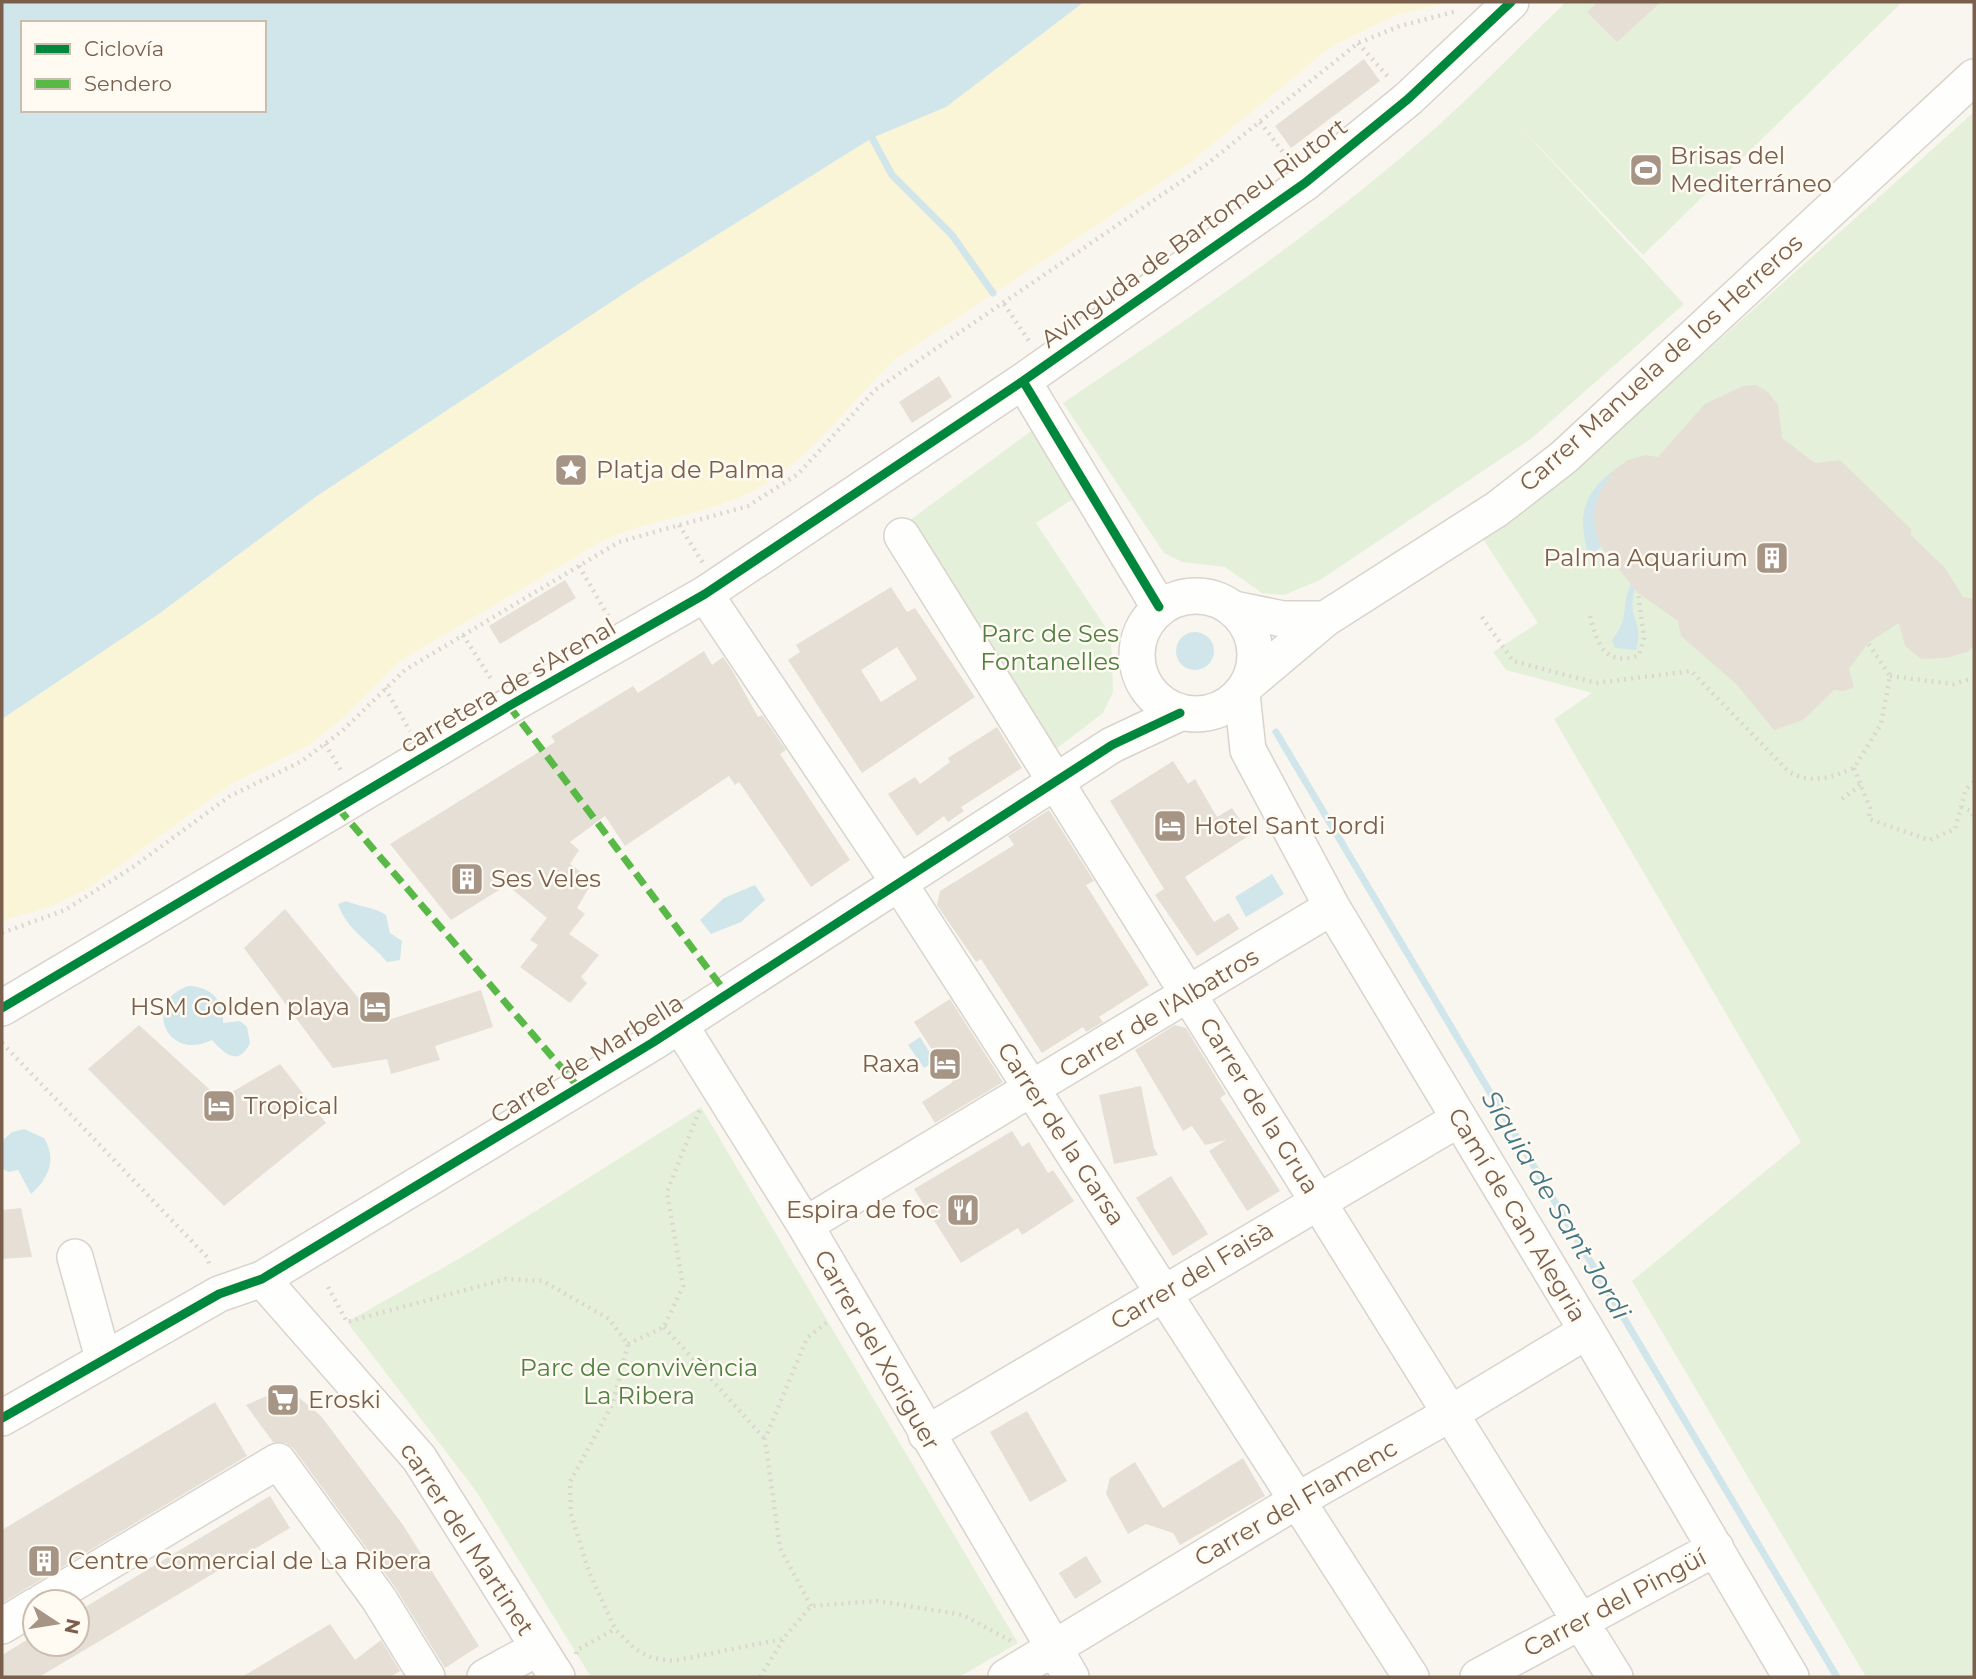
<svg xmlns="http://www.w3.org/2000/svg" width="1976" height="1679" viewBox="0 0 1976 1679" font-family="Montserrat,sans-serif">
<rect width="100%" height="100%" fill="#f9f6ef"/>
<path fill="#e5f0da" d="M1566 2H1902L1643 255 1521 128 1684 304 1532 438 1320 580 1284 595 1262 593 1225 567 1182 562 1164 553 1063 403C1193 316 1323 228 1440 124 1483 85 1524 42 1566 2Z
M1974 112V1677H1866L1632 1281 1801 1142 1554 719 1592 693 1506 670 1493 652 1538 623 1481 536 1585 460Z
M1041 424 1082 493 1036 523 1110 634 1112 658 1113 692 1103 713 1048 755 906 523Z
M701 1107 1018 1643 959 1677H591L476 1491 347 1322 469 1253Z"/>
<path fill="#fbf5d8" d="M1084 2H1450L1396 15 1332 46 1187 165 894 360C844 408 805 470 738 498 693 516 645 521 601 542L400 661 342 719 309 745 231 784 89 888 52 906 2 921V719L160 613 317 496 640 283 872 138 946 107Z"/>
<path fill="#d0e6ea" fill-rule="evenodd" d="M2 2H1084L946 107 872 138 640 283 317 496 160 613 2 719ZM23 23H264V110H23Z
M1614 470C1597 497 1590 517 1601 547L1589 557C1578 519 1580 495 1614 470Z
M1631 584 1635 589C1626 619 1645 623 1636 650L1615 648 1612 640C1631 616 1620 606 1631 584Z
M1176 651a19 19 0 1 1 38 0a19 19 0 1 1-38 0Z
M1272 874 1284 894 1246 917 1235 897Z
M755 885 765 900 741 922 711 934 700 920 724 898Z
M346 901C360 907 374 907 386 915L390 933 402 941 400 960 387 962C370 941 347 931 338 904Z
M189 986C212 987 224 1001 223 1023L240 1021 247 1027 250 1043C238 1068 224 1053 212 1040 165 1063 142 1000 189 986Z
M920 1037 935 1061 924 1068 908 1045Z
M24 1129 44 1138C57 1159 49 1178 31 1194L18 1170 8 1172 2 1168V1141L12 1132Z"/>
<g fill="none" stroke-linecap="round" stroke-linejoin="round">
<path stroke="#d0e6ea" stroke-width="7" d="M872 138 892 175 952 235 993 293
M1276 732 1837 1677"/>
</g>
<path fill="#e6dfd6" fill-rule="evenodd" d="M1597 2H1661L1617 42 1587 12Z
M1364 59 1380 81 1291 148 1275 126Z
M939 376 952 397 912 423 899 402Z
M1756 385 1768 392 1778 405 1782 438 1815 463 1840 460 1911 529V535L1945 568 1963 597 1974 599V646L1967 652 1946 658 1921 659 1905 646 1899 623 1868 643 1849 669 1854 687 1844 691 1834 690 1803 720 1774 730 1736 684 1681 636 1678 621 1638 593 1601 547 1595 530 1594 511 1600 492 1614 470 1628 460 1645 455 1658 457 1705 404 1743 386Z
M565 580 576 598 500 644 489 626Z
M891 587 907 612 915 608 975 697 862 773 788 660 800 652 796 645ZM897 647 917 679 881 702 861 670Z
M704 651 712 665 723 657 732 670 758 717 762 715 786 750 780 754 850 860 811 887 739 782 735 785 729 776 625 846 605 816 570 842 579 850 570 864 593 881 577 908 585 914 569 934 599 955 581 977 587 983 570 1003 520 967 538 945 530 940 547 918 507 885 451 920 390 844 555 742 551 736 633 686 638 693Z
M997 727 1022 768 961 807 964 811 948 822 944 816 917 836 888 794 915 777 920 784 950 762 948 758Z
M1173 761 1188 784 1195 779 1217 817 1232 808 1250 835 1185 877 1214 922 1229 913 1239 929 1197 956 1155 895 1164 889 1110 801Z
M1049 810 1094 881 1086 885 1149 985 1099 1017 1103 1022 1086 1032 1083 1027 1042 1053 981 959 976 962 937 905 940 891 1014 845 1008 836Z
M285 909 379 1023 481 990 493 1027 435 1046 440 1060 391 1074 387 1059 333 1068 244 948Z
M950 999 1003 1082 935 1123 922 1102 953 1082 914 1022Z
M139 1025 220 1099 280 1064 326 1123 224 1206 88 1069Z
M1175 1025 1186 1028 1226 1094 1220 1098 1280 1191 1247 1211 1209 1151 1226 1140 1205 1145 1192 1126 1183 1131 1135 1050Z
M1141 1086 1154 1148 1158 1155 1114 1164 1099 1095Z
M1012 1131 1022 1147 1029 1142 1048 1173 1053 1170 1074 1201 1022 1235 1018 1228 961 1263 914 1189Z
M1171 1176 1208 1234 1173 1256 1136 1198Z
M21 1208 32 1257 2 1259V1210Z
M276 1392 296 1395 321 1416 403 1525 479 1646 445 1668 395 1587 294 1449 286 1443 273 1442 246 1405Z
M215 1402 247 1456 2 1603V1530Z
M1027 1411 1067 1481 1030 1502 990 1432Z
M1243 1458 1265 1496 1180 1545 1173 1533 1146 1524 1128 1534 1106 1494 1110 1478 1135 1462 1163 1508Z
M270 1496 290 1528 39 1677H2V1655L35 1635V1644H77V1612Z
M1086 1556 1102 1582 1075 1599 1059 1573Z
M330 1624 355 1660 381 1640 400 1671 390 1677H242Z"/>
<g fill="none" stroke-linecap="round" stroke-linejoin="round">
<defs>
<path id="minor" d="M1023 381 1159 607
M902 536 1615 1677
M705 594 899 883 1411 1677
M1137 655a59 59 0 1 1 118 0a59 59 0 1 1-118 0Z
M1234 609 1283 619H1325
M1249 683 1325 619 1497 509 1564 457 1974 77
M1242 694 1248 750 1332 907 1587 1331 1791 1677
M2 1008 509 706 705 594 1023 381 1305 183 1408 99 1511 2
M680 1025 805 1225 1071 1677
M805 1225 1332 907
M75 1257 103 1358
M262 1279 419 1458 557 1677
M2 1418 219 1294 262 1279 652 1043 1112 745 1180 713
M926 1434 1459 1119
M42 1602 278 1461 379 1599 427 1677
M2 1626 35 1606
M485 1677 538 1648
M1006 1677 1298 1500 1448 1415 1587 1331
M1478 1677 1716 1548"/>
</defs>
<use href="#minor" stroke="#d9d3cd" stroke-width="38"/>
<path stroke="#dcd6d0" stroke-width="4.5" stroke-dasharray="2 5" stroke-linecap="butt" d="M1358 43 1390 79
M1260 122 1289 160
M1004 304 1029 341
M679 525 703 563
M579 566 608 616
M1590 616C1597 643 1605 668 1639 655L1644 638 1638 593
M1482 617 1513 661 1596 683 1691 671 1788 771C1811 785 1830 778 1854 768L1881 724 1890 676 1868 643
M463 635 493 682
M1890 676 1953 684 1974 678
M385 688 410 731
M325 744 342 772
M1854 768 1870 808 1869 819 1929 840 1955 829 1966 789 1974 782
M1842 799 1860 785
M1961 807 1971 811 1974 818
M2 933 65 910 133 867 230 796 302 761 342 731 405 670 619 542 748 506 798 474 875 390 1207 164 1358 43 1400 26 1457 11
M2 1043 207 1257 210 1266
M328 1287 347 1322 506 1279 543 1281 609 1319 628 1344 613 1403 570 1482 571 1514 589 1572 615 1629 635 1649 652 1658 673 1661 783 1639 811 1606 878 1601 963 1615 1011 1641
M664 1327 765 1439
M628 1344 664 1327 683 1286 667 1192 700 1109
M811 1606 780 1548 765 1439 807 1338 830 1320
M576 1654 577 1650 615 1629
M760 1677 783 1640"/>
<use href="#minor" stroke="#fefefd" stroke-width="35"/>
<path stroke="#58b947" stroke-width="7" stroke-dasharray="14 7" stroke-linecap="butt" d="M509 706 727 994
M338 808 579 1088"/>
<defs>
<path id="cycleway" d="M1023 381 1159 607
M2 1008 509 706 705 594 1023 381 1305 183 1408 99 1511 2
M2 1418 219 1294 262 1279 652 1043 1112 745 1180 713"/>
</defs>
<use href="#cycleway" stroke="#fffbf3" stroke-width="13"/>
<use href="#cycleway" stroke="#00873e" stroke-width="9"/>
</g>
<defs>
<symbol id="stadium-square" viewBox="-11 -11 22 22"><rect x="-9" y="-9" width="18" height="18" rx="4" fill="#a69485" stroke="#fffbf3"/><path d="M0-5a6.5 5 0 1 0 0 10a6.5 5 0 1 0 0-10ZM-3.5-1.8h7v3.6h-7Z" fill="#fff"/></symbol>
<symbol id="sight-square" viewBox="-11 -11 22 22"><rect x="-9" y="-9" width="18" height="18" rx="4" fill="#a69485" stroke="#fffbf3"/><path d="M0-6L1.8-2.2L6-1.7L2.9 1.2L3.7 5.4L0 3.3L-3.7 5.4L-2.9 1.2L-6-1.7L-1.8-2.2Z" fill="#fff"/></symbol>
<symbol id="building-square" viewBox="-11 -11 22 22"><rect x="-9" y="-9" width="18" height="18" rx="4" fill="#a69485" stroke="#fffbf3"/><path d="M-4-6H4V6H1V3H-1V6H-4ZM-2.5-4.3h1.7v1.8h-1.7ZM.8-4.3h1.7v1.8H.8ZM-2.5-1h1.7V.8h-1.7ZM.8-1h1.7V.8H.8Z" fill="#fff"/></symbol>
<symbol id="hotel-square" viewBox="-11 -11 22 22"><rect x="-9" y="-9" width="18" height="18" rx="4" fill="#a69485" stroke="#fffbf3"/><path d="M-6-4.5h1.5V1H6V5H4.5V3h-9V5H-6ZM-4 0a1.8 1.8 0 1 1 3.6 0ZM.5 0V-2.5h3Q6-2.5 6 0Z" fill="#fff"/></symbol>
<symbol id="restaurant-square" viewBox="-11 -11 22 22"><rect x="-9" y="-9" width="18" height="18" rx="4" fill="#a69485" stroke="#fffbf3"/><path d="M-5-6h1v4h1v-4h1v4h1v-4h1v5L-1.5 .5V6h-2V.5L-5-1ZM5-6V6H3V1.5H1.5Q1.5-4 5-6Z" fill="#fff"/></symbol>
<symbol id="supermarket-square" viewBox="-11 -11 22 22"><rect x="-9" y="-9" width="18" height="18" rx="4" fill="#a69485" stroke="#fffbf3"/><path d="M-6-5.5h2.5l.6 2H6L4.5 2H-2.5L-4.4-4H-6ZM-1.5 3.2a1.3 1.3 0 1 0 .1 0ZM3 3.2a1.3 1.3 0 1 0 .1 0Z" fill="#fff"/></symbol>
</defs>
<g fill-rule="evenodd">
<use href="#stadium-square" x="1627" y="151" width="38" height="38"/>
<use href="#sight-square" x="552" y="451" width="38" height="38"/>
<use href="#building-square" x="1753" y="539" width="38" height="38"/>
<use href="#hotel-square" x="1151" y="807" width="38" height="38"/>
<use href="#building-square" x="448" y="860" width="38" height="38"/>
<use href="#hotel-square" x="356" y="988" width="38" height="38"/>
<use href="#hotel-square" x="926" y="1045" width="38" height="38"/>
<use href="#hotel-square" x="200" y="1087" width="38" height="38"/>
<use href="#restaurant-square" x="944" y="1191" width="38" height="38"/>
<use href="#supermarket-square" x="264" y="1381" width="38" height="38"/>
<use href="#building-square" x="25" y="1542" width="38" height="38"/>
</g>
<g text-anchor="middle" stroke-width="5" stroke-linejoin="round" paint-order="stroke">
<g font-size="24" fill="#7a604c" stroke="#fffbf3" text-anchor="start">
<text x="1670" y="164">Brisas del<tspan x="1670" dy="28">Mediterráneo</tspan></text>
<text x="596" y="478">Platja de Palma</text>
<text x="1748" y="566" text-anchor="end">Palma Aquarium</text>
<text x="1194" y="834">Hotel Sant Jordi</text>
<text x="491" y="887">Ses Veles</text>
<text x="350" y="1015" text-anchor="end">HSM Golden playa</text>
<text x="920" y="1072" text-anchor="end">Raxa</text>
<text x="244" y="1114">Tropical</text>
<text x="939" y="1218" text-anchor="end">Espira de foc</text>
<text x="308" y="1408">Eroski</text>
<text x="68" y="1569">Centre Comercial de La Ribera</text>
</g>
<g font-size="24" fill="#7a604c" stroke="#fffbf3">
<text transform="translate(1194 233) rotate(-36)" y="8">Avinguda de Bartomeu Riutort</text>
<text transform="translate(1661 363) rotate(-42)" y="8">Carrer Manuela de los Herreros</text>
<text transform="translate(508 686) rotate(-30)" y="8">carretera de s'Arenal</text>
<text transform="translate(1159 1013) rotate(-31)" y="8">Carrer de l'Albatros</text>
<text transform="translate(587 1059) rotate(-32)" y="8">Carrer de Marbella</text>
<text transform="translate(1259 1106) rotate(58)" y="8">Carrer de la Grua</text>
<text transform="translate(1061 1134) rotate(57)" y="8">Carrer de la Garsa</text>
<text transform="translate(1517 1215) rotate(59)" y="8">Camí de Can Alegria</text>
<text transform="translate(1192 1276) rotate(-31)" y="8">Carrer del Faisà</text>
<text transform="translate(877 1350) rotate(60)" y="8">Carrer del Xoriguer</text>
<text transform="translate(1296 1503) rotate(-30)" y="8">Carrer del Flamenc</text>
<text transform="translate(467 1539) rotate(57)" y="8">carrer del Martinet</text>
<text transform="translate(1615 1603) rotate(-28)" y="8">Carrer del Pingüí</text>
</g>
<g font-size="24" fill="#518043" stroke="#fffbf3">
<text x="1050" y="642">Parc de Ses<tspan x="1050" dy="28">Fontanelles</tspan></text>
<text x="639" y="1376">Parc de convivència<tspan x="639" dy="28">La Ribera</tspan></text>
</g>
<g font-size="26" font-style="italic" fill="#427687" stroke="#fffbf3">
<text transform="translate(1556 1205) rotate(59)" y="9">Síquia de Sant Jordi</text>
</g>
</g>
<rect width="1976" height="1679" fill="none" stroke="#7a604c" stroke-width="7"/>
<rect x="21" y="21" width="245" height="91" fill="#fffbf3" stroke="#cabdb0" stroke-width="2"/>
<rect x="35" y="44" width="35" height="10" fill="#00873e" stroke="#cabdb0" stroke-width="2"/>
<text x="84" y="56" font-size="21" fill="#7a604c">Ciclovía</text>
<rect x="35" y="79" width="35" height="10" fill="#58b947" stroke="#cabdb0" stroke-width="2"/>
<text x="84" y="91" font-size="21" fill="#7a604c">Sendero</text>
<g transform="translate(56 1623) rotate(102)"><circle r="33" fill="#fffbf3" stroke="#cabdb0" stroke-width="2"/>
<path d="M0-5L12 26L0 18L-12 26Z" fill="#a69485"/>
<text y="-10" font-size="19" font-weight="bold" text-anchor="middle" fill="#7a604c">N</text>
</g>
</svg>
